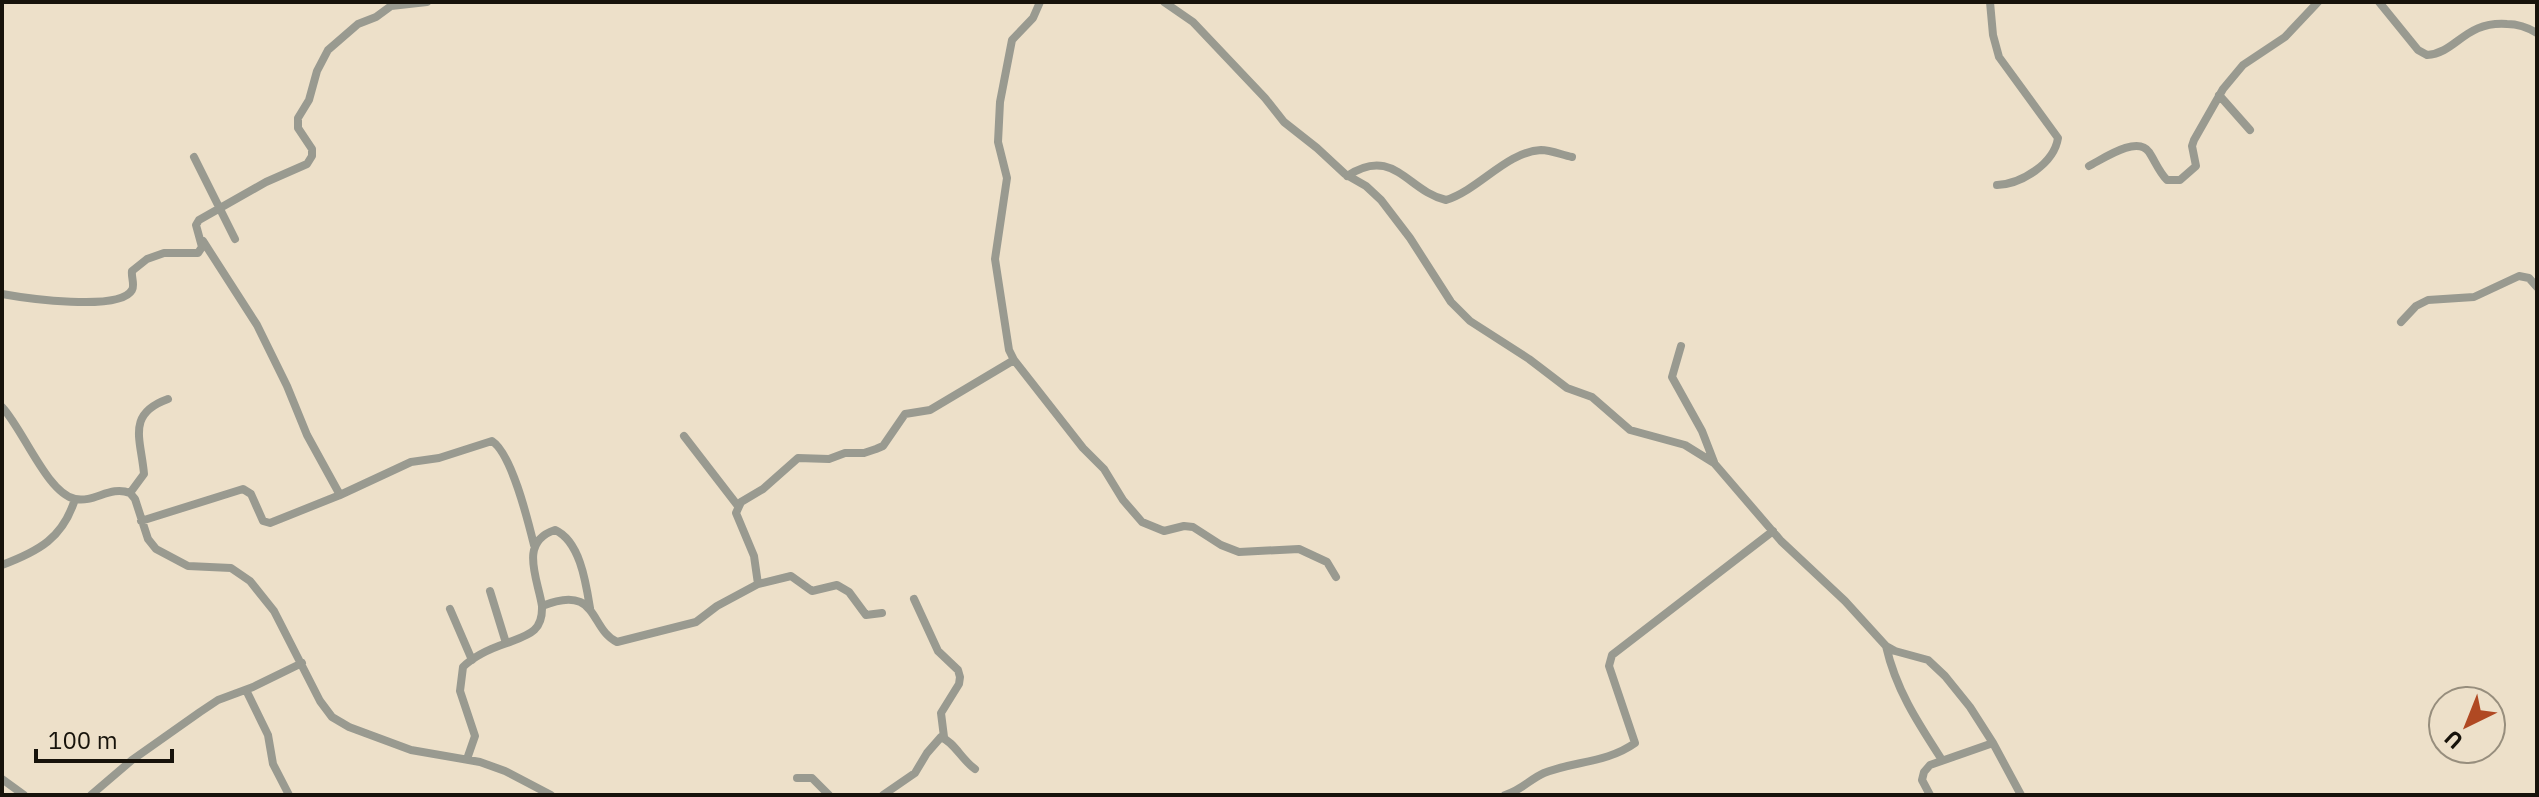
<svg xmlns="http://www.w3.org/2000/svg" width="2539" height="797" viewBox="0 0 2539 797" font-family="'IBM Plex Sans',sans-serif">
<rect width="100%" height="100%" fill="#ede0c9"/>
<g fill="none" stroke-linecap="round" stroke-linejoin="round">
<path stroke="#999a90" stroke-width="8" d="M1164 2 1193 22 1265 98 1284 122 1317 148 1345 174 1366 186 1381 200 1410 238 1451 302 1470 321 1529 359 1567 388 1592 397 1630 430 1685 445 1714 463 1781 541 1845 601 1886 646 1895 651 1928 660 1945 676 1970 707 1993 743 2021 795
M1990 2 1993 35 1999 57 2058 138C2054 164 2021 184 1997 185
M2379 2 2418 50 2427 55C2457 53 2464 21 2507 24 2519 24 2527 27 2537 33
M2219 95 2250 130
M194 157 235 239
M2089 166C2103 159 2137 135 2149 152 2155 161 2159 172 2167 180H2180L2196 166 2192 146 2194 140 2223 89 2243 65 2285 37 2318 2
M1347 176C1394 145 1407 191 1446 200 1480 189 1506 152 1541 150 1551 150 1562 155 1572 157
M2 294C24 298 120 312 132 290 135 285 131 277 132 271L147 259 164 253H198L202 247 196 225 199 220 266 182 307 164 312 156V149L298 128V118L309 100 317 71 328 50 358 24 376 17 391 6 427 2
M2401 322 2416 306 2428 300 2474 297 2519 276 2529 278 2537 287
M1681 346 1672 377 1702 431 1714 462
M1014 360 1083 448 1104 469 1123 500 1142 522 1164 531 1184 526 1193 527 1221 545 1239 552 1299 549 1327 562 1336 577
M2 407C23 429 47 493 75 499 95 503 110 485 130 493L135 499 148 539 156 549 188 566 231 568 250 581 274 611 320 701 332 717 349 727 411 750 480 762 505 771 551 795
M684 436 738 506
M130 493 144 474C141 439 126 414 168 399
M340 495 411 462 439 458 492 441C512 454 528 521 534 545
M141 521 243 489 251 494 263 521 270 523 340 495 307 435 287 386 257 325 203 241
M2 565C39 551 63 538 75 499
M758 584 791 576 812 591 837 585 849 592 866 615 882 613
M490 591 506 643
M914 599 938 651 958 670 960 677 959 684 941 713 944 737
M542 606C538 579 518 542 555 530 580 541 586 583 590 608
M450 609 472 660
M1886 646C1896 690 1918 723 1942 760
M246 690 268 735 273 764 289 795
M467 759 475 736 460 691 463 667C474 656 492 648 507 643 528 635 543 632 542 606 599 583 589 629 617 642L696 622 717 606 758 584 754 556 736 513 741 502 763 489 798 458 829 459 845 453H864L876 449 883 446 905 414 930 410 1014 360 1009 350 995 259 1007 178 998 142 1000 102 1012 40 1033 18 1040 2
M797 778H812L829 795
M2 779 24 795
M91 795 132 760 200 712 218 700 253 687 302 663
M883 795 915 773 927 753 941 737C954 742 962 760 975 769
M1505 795C1522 790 1530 779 1544 773 1574 761 1607 763 1635 743L1609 666 1612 655 1773 531
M1930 795 1922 780 1924 772 1930 765 1993 743"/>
</g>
<rect width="2539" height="797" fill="none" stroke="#17130b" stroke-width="8"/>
<g transform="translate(2467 725) rotate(223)"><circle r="38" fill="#ede0c9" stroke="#978e7d" stroke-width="2"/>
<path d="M0-6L14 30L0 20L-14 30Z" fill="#b04923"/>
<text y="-12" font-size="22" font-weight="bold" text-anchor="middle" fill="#17130b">U</text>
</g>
<path d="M36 749v12h136v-12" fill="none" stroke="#17130b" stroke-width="4"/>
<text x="48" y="749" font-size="24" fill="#17130b" stroke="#ede0c9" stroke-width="6" paint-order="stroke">100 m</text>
</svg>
